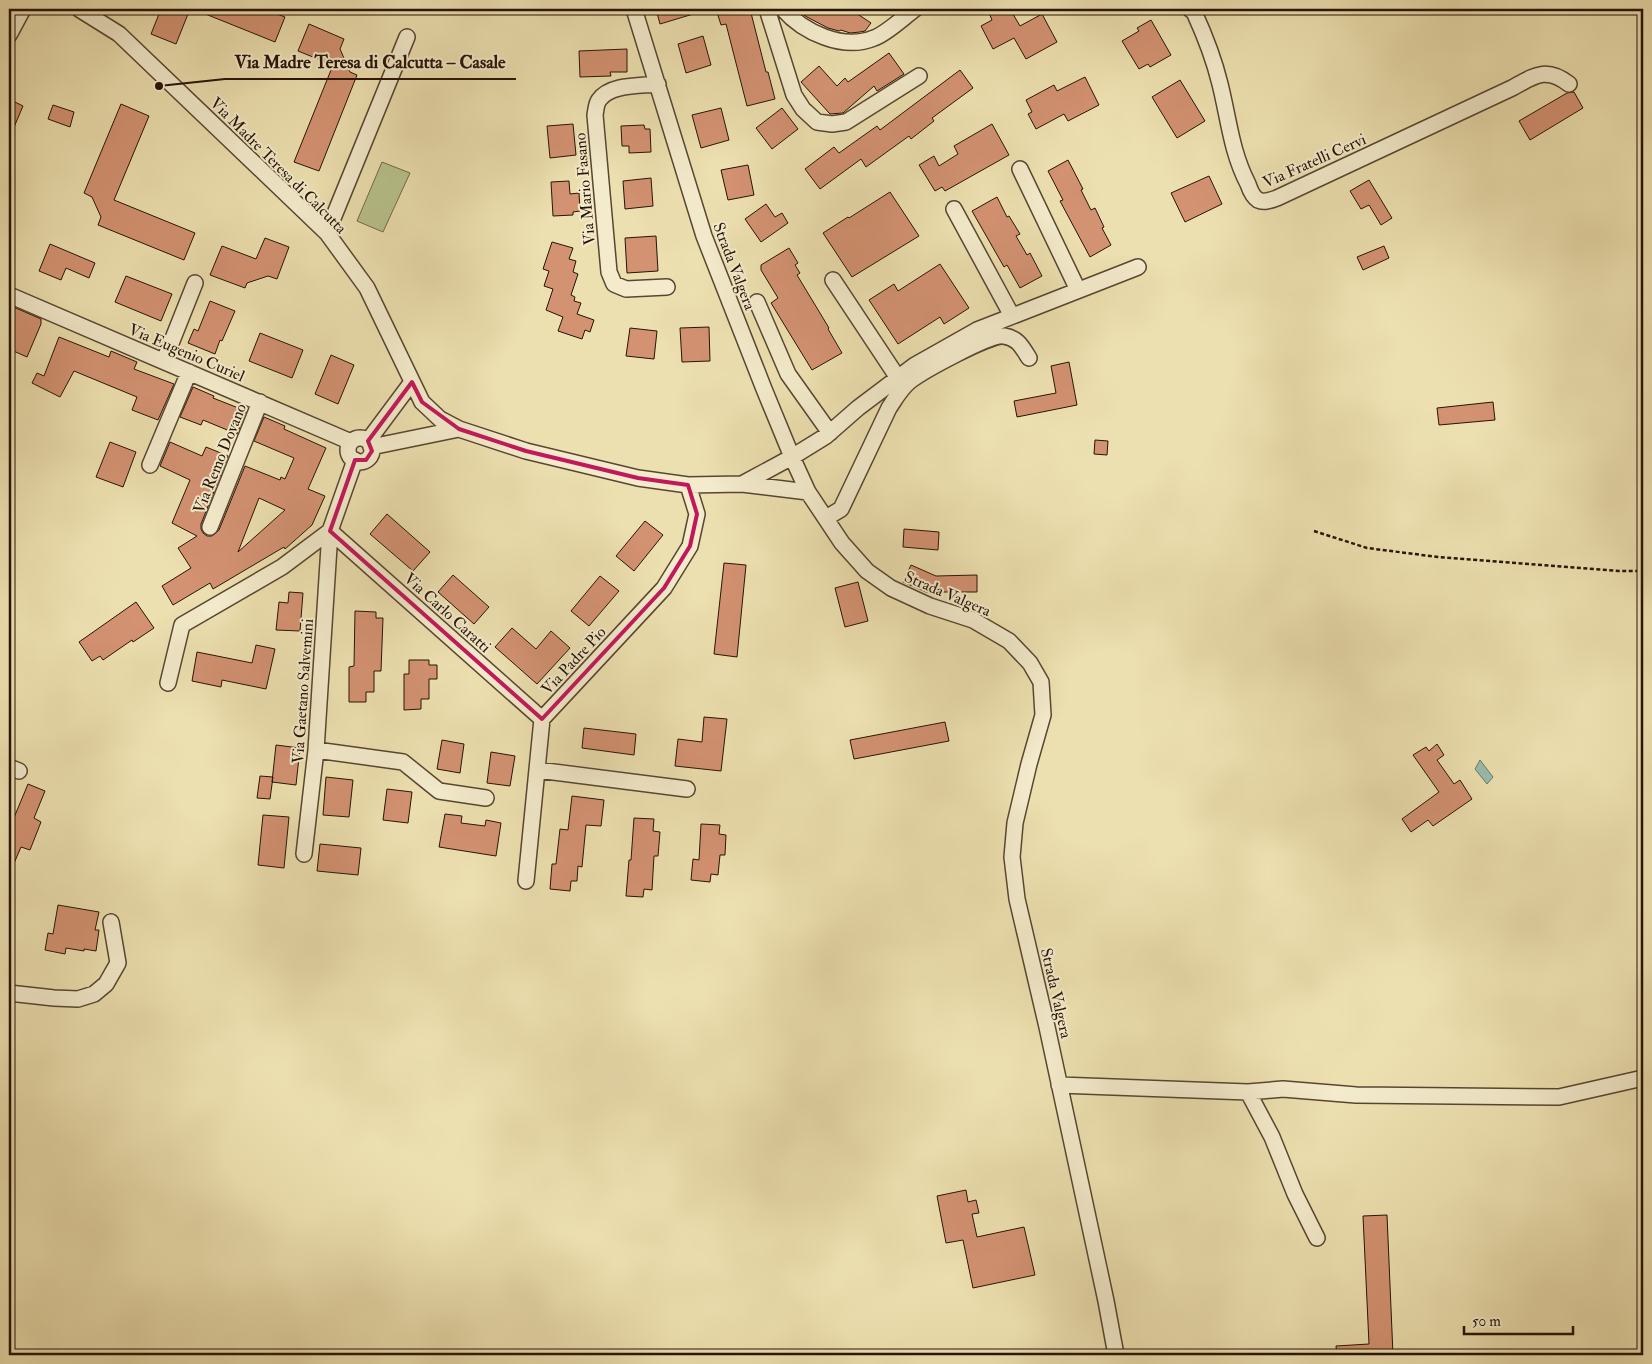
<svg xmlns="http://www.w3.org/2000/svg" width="1652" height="1364" viewBox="0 0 1652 1364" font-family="'IM FELL Double Pica',serif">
<rect width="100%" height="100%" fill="#ede0b0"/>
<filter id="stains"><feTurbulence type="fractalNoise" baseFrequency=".004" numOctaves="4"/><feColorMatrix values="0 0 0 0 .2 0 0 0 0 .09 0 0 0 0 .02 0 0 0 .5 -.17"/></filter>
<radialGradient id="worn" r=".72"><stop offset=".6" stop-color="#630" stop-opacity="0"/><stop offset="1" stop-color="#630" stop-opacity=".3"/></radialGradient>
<path fill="#b8c28c" stroke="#706a48" d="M382 162 410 173 383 232 357 221Z"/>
<path fill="#99bdaf" stroke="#6b796b" d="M1480 760 1493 777 1487 784 1475 769Z"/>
<path fill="#d39272" stroke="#271305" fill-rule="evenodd" d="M161 9H190L176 44 151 34Z
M193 9H264L285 17 275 42Z
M656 9H700V12L660 24Z
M716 9H750L766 72H768L775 99 747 106 726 24 721 25Z
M808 9H850L871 23 865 31 860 32 850 33 841 30 839 31 828 28 807 17 804 15Z
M997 9H1010L1020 26 1042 14 1057 42 1026 59 1014 38 993 49 981 26 992 20 989 13Z
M1151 20 1171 55 1150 67 1148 64 1139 69 1122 41 1139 31 1137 28Z
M309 24 344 39 340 49 350 72 357 75 319 171 294 162 333 65 298 51Z
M703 36 711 65 686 73 678 44Z
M627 49V72H610L611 76 580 77 579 51Z
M889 53 904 74 877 91 874 86 843 113 830 114 801 82 819 66 837 86 845 78 848 82Z
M960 70 973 88 932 118 934 121 911 139 909 136 866 167 861 159 820 189 805 169 834 147 839 153 877 126 880 130Z
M1085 77 1099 105 1068 121 1064 114 1036 129 1028 114 1032 112 1026 100 1054 85 1057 91Z
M1180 80 1205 121 1177 138 1152 97Z
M1574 92 1583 108 1530 140 1519 121 1567 93Z
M9 99 23 106 9 139Z
M121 104 149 116 114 200 195 233 184 260 98 225 101 217 92 197 84 193Z
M53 105 74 112 70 127 48 119Z
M721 108 729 140 701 148 692 115Z
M782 108 798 129 772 149 756 128Z
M573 124 576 155 550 158 547 126Z
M992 124 1009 155 945 191 942 187 935 191 919 165 934 156 939 166 958 154 954 146Z
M644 125 645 129H650L651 152 629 153V146H622L621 126Z
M1068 160 1083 189 1081 190 1091 210 1095 208 1104 227 1102 228 1111 245 1090 257 1060 201 1063 200 1048 171Z
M748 165 754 195 728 200 721 170Z
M1209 176 1222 204 1185 222 1171 193Z
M651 178 653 206 625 209 623 181Z
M1369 180 1392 218 1381 225 1369 205 1361 209 1350 191Z
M569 181 570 194 579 193 580 211 573 212V215L553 216 551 182Z
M890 192 919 236 852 277 823 233 848 217 849 218Z
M997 197 1007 217 1009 216 1020 234 1016 236 1027 255 1030 253 1042 276 1020 288 1007 265 1004 267 972 211Z
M766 204 775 217 782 213 788 223 761 242 745 219Z
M656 236 658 271 627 273 625 238Z
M265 238 289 247 277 279 268 276 247 283 245 288 210 275 222 246 256 259Z
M552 242 573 248 569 259 576 261 573 272 578 274 571 295 575 297 574 301 581 303 577 314 594 320 590 332 585 330 582 339 558 331 563 317 546 310 553 289 544 286 549 271 543 269Z
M50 244 95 263 89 278 66 268 61 280 39 271Z
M1384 246 1389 258 1363 270 1357 257Z
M789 248 798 263 795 265 800 273 797 275 829 328 828 329 842 353 812 370 771 303 778 298 761 270V265Z
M940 264 969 308 944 324 940 317 898 344 869 300 894 284 898 291Z
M126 276 172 294 161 321 115 302Z
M210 301 235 311 222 341 220 340 215 354 188 343 194 329 198 331Z
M9 305 41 319V324L27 357 9 349Z
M709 327 710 361 682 362 680 328Z
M630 328 657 331 654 359 626 356Z
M260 333 303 350 292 378 249 361Z
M59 337 109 357 111 351 137 362 134 369 174 384 158 420 132 410 137 397 74 371 60 397 32 383 37 373 44 376Z
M331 355 354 365 338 404 315 394Z
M1069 362 1077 405 1017 417 1014 401 1056 393 1051 366Z
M193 387 214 396 213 398 246 411 237 434 203 420 201 425 180 417Z
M1493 402 1495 420 1439 425 1437 408Z
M264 417 285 426 284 429 326 448 308 489 325 496 312 525 285 549 284 547 213 589 210 583 173 605 162 586 191 568 178 548 197 536 172 523 190 480 160 466 170 442 202 456 206 447 228 456 201 524V529L203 533 207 536H212L219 530 245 466 280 480 281 477 285 479 294 458 254 441ZM259 498 285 510 238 552Z
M1095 440 1108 441 1107 455 1094 454Z
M110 442 136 452 123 487 96 477Z
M387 514 430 552 413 571 370 534Z
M645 521 663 535 634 571 616 556Z
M904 529 939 532 938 550 903 547Z
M724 563 746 565 737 657 714 654Z
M911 565 936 576 977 575V592H926L903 582Z
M453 575 489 607 474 624 438 592Z
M600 576 619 591 589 626 571 611Z
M858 582 868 621 845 627 835 588Z
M289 592 303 593 300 631 276 630 279 602 288 603Z
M136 602 154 628 133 642 132 640 103 660 100 656 92 661 79 642Z
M355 611 376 612V618H383L381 671H374V692H366V702H349V667L354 666Z
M512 628 536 649 551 631 570 648 537 684 495 647Z
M256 645 275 649 266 689 222 680 221 687 192 681 197 652 252 663Z
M409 660H429V665H437V679H429V699H421V709L404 710V674H409Z
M704 717 727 719 721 771 675 766 678 739 702 742Z
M945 722 949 741 854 759 850 740Z
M584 728 636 734 634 755 582 748Z
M442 740 464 744 460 773 437 769Z
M1437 744 1444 755 1437 760 1454 784 1460 780 1472 799 1433 826 1428 820 1411 832 1402 819 1439 792 1413 755 1426 747 1429 751Z
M276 745 300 748 296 785 272 782Z
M491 752 515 756 510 786 487 783Z
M260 776 273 777 270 799 257 798Z
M326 777 353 780 349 817 323 815Z
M28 784 45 791 34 818 41 822 30 850 21 847 9 875V819L13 820Z
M387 789 412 792 408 823 383 820Z
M572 796 604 800 601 826 586 825 582 867 578 866 577 881H571L570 891 550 889 552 864H556L560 829 568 830Z
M445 814 462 816 461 823 485 826 486 820 501 823 496 856 439 847Z
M263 815 289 817 284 868 258 865Z
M634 818 654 819 653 831 660 832 658 856H654L652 890 644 889 643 897 626 896 629 860H631Z
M701 824 720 825 719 834 726 835 725 855H720L718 875 711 874 710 882 691 880 693 859 699 860Z
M320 844 361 848 358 875 317 871Z
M58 905 99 912 95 930H99L96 951 84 949V951L66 948 65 954 45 950 48 933 53 934Z
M966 1190 968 1202 976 1200 979 1213 972 1214 977 1237 1024 1227 1035 1275 973 1288 963 1240 946 1243 937 1196Z
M1387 1215 1393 1355H1337L1336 1346 1369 1344 1363 1216Z"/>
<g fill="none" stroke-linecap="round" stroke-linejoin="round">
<defs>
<path id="minor" d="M79 9 119 34 327 233 367 288 422 402 440 419 459 429 526 451 638 478 688 485 742 484
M634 9 704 236 764 389 792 457 808 492 842 543 867 571 891 588 930 606 973 620 1009 641 1030 663 1041 682 1043 715 1029 764 1015 823 1012 857 1017 899 1047 1027 1106 1301 1116 1355
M767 9 794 95 803 109 817 122 832 124 846 122 919 76
M783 9C803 32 843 51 874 38 886 34 904 17 915 9
M1190 9 1194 12C1205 36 1214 59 1220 84 1229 120 1231 151 1248 184 1250 190 1253 197 1258 200 1264 203 1271 200 1277 198L1512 88C1534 76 1546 66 1569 84
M9 35 23 9
M658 84C640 86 610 84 599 100 596 104 596 110 595 115L609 272 614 284 626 289 667 287
M1020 169 1078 290
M954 209 1012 316
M327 233 407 37
M833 280 898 378
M9 295 351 442
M757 302 788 374 830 433
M164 361 195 283
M348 450a12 12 0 1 1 24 0a12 12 0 1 1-24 0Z
M368 441 412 382
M371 447 459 429
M150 465 189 372
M808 492 742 484 792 457 826 436 858 408 915 365 977 330 1138 267
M826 518 841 509 889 408C895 399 901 388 910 381 923 371 990 334 1004 336 1018 338 1022 347 1029 358
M210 527 260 402
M330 531 542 719
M168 683 182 625 282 567 330 531 355 460
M316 750 403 762 439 791 486 798
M9 767 19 771
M538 770 687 789
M304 854 316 750 330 531
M526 881 542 719 664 588 690 546 697 514 688 485
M9 993 54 998 78 999 94 994 106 984 118 963 111 922
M1059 1085 1248 1092 1283 1089 1356 1095 1559 1097 1643 1078
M1248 1092 1272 1137 1295 1194 1317 1238"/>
</defs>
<use href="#minor" stroke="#584630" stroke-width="18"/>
<path stroke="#271305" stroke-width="2.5" stroke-dasharray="4 2.5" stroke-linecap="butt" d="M1314 531 1367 548 1438 557 1619 571H1643"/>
<use href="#minor" stroke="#f3ebcc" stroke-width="15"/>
</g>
<path fill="none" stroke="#c2185b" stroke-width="4" stroke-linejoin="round" d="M412 382 422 402 459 429 526 451 638 478 688 485 697 514 690 546 664 588 542 719 330 531 355 460H366L372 451 368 441Z"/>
<g text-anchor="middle" stroke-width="4" stroke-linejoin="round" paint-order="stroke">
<g font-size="16" fill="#271305" stroke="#f3ebcc">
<text transform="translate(1314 160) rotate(-24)" y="6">Via Fratelli Cervi</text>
<text transform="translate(279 165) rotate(45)" y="6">Via Madre Teresa di Calcutta</text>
<text transform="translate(584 189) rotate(-95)" y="6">Via Mario Fasano</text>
<text transform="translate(735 266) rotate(69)" y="6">Strada Valgera</text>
<text transform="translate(187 352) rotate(23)" y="6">Via Eugenio Curiel</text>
<text transform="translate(219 458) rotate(-68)" y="6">Via Remo Dovano</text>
<text transform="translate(948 593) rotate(23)" y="6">Strada Valgera</text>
<text transform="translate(448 612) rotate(42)" y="6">Via Carlo Caratti</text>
<text transform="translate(573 660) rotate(-47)" y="6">Via Padre Pio</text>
<text transform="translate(302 691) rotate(-86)" y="6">Via Gaetano Salvemini</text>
<text transform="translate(1057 993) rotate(77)" y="6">Strada Valgera</text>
</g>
</g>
<path fill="none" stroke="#271305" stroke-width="2" d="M159 86L225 79H516"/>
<circle fill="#271305" stroke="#f3ebcc" stroke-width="2" cx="159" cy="86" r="5"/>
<g font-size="18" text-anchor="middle" font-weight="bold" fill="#271305" stroke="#f3ebcc" stroke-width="4" stroke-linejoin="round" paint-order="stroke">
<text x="370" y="68">Via Madre Teresa di Calcutta – Casale</text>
</g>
<rect width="1652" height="1364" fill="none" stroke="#ede0b0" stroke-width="30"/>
<rect x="10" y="10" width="1632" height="1344" fill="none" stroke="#271305" stroke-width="2.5"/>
<rect x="15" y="15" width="1622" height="1334" fill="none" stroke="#271305"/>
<path d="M1464 1326v8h109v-8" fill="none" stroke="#271305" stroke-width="2.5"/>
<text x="1472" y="1326" font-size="15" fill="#271305" stroke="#f3ebcc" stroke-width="4" paint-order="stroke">50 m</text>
<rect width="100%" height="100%" filter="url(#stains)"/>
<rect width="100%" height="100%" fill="url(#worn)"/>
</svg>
